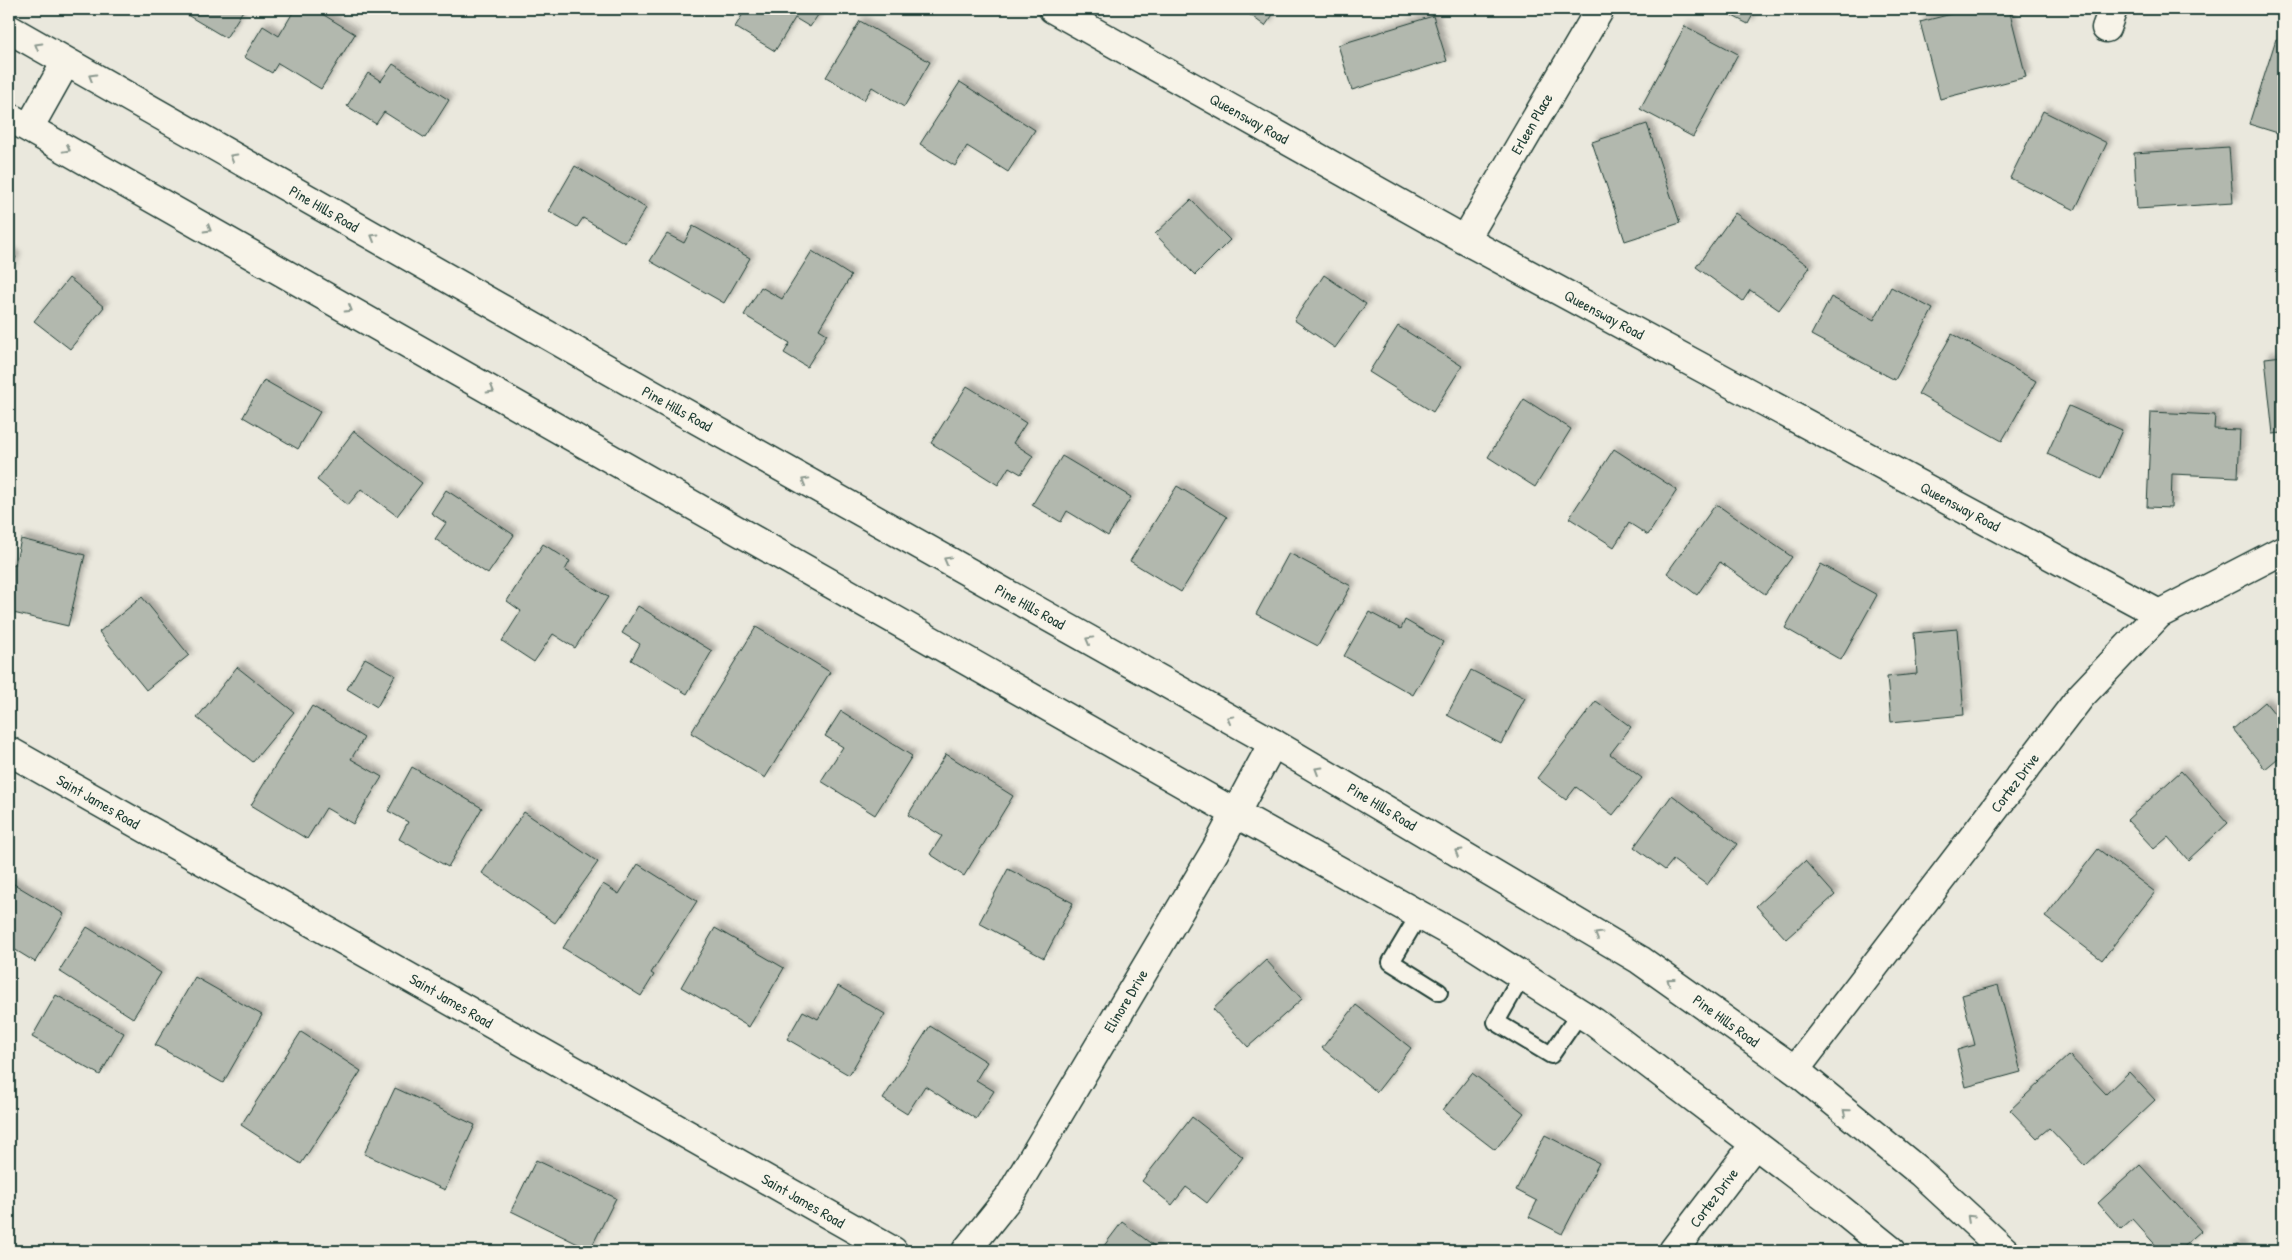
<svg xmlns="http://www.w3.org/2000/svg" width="2292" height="1260" viewBox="0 0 2292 1260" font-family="'Patrick Hand',sans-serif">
<defs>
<filter id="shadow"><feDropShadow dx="4.5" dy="-4.5" stdDeviation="2.5" flood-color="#0004"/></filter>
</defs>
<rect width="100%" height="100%" fill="#eae8dd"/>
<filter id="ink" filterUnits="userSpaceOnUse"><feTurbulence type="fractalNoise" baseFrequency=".02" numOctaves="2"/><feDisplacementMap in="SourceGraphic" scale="10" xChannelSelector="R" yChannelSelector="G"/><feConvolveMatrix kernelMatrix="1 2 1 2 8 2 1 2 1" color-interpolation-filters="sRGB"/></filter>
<g filter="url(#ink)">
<path fill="#b2b8ae" stroke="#1f3d34" filter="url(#shadow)" d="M177 9H244L226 38Z
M295 9H314L355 34 321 89 278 63 272 73 244 57 263 26 279 36Z
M746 9H822L810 27 795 18 775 51 735 27Z
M1242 9H1277L1265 26Z
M1719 9H1756L1748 24Z
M1971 9H2009L2026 77 1940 99 1920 22Z
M2280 9H2283V21L2278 20Z
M1433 16 1447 61 1352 90 1338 45Z
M860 21 930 62 904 107 872 87 864 100 826 77Z
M1685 26 1738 54 1693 137 1640 109Z
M2276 39 2283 41V126L2281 134 2249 124Z
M393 64 449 100 425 138 384 112 376 124 347 106 368 73 381 81Z
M960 82 1035 130 1008 172 967 146 955 166 920 144Z
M2043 111 2107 143 2075 210 2010 178Z
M1647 124 1680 223 1625 241 1592 142Z
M2229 147 2233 203 2137 209 2134 153Z
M575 166 646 208 625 243 583 218 577 227 549 211Z
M1191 200 1230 240 1195 275 1155 234Z
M1735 213 1810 267 1779 310 1750 290 1743 301 1696 267Z
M693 226 750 258 724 303 650 261 667 234 684 243Z
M812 251 851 276 819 329 827 334 807 367 784 353 790 343 744 315 761 287 782 299Z
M9 253 16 257 9 271Z
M1324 275 1366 304 1335 348 1294 320Z
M69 278 104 307 70 349 34 321Z
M1891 287 1933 309 1895 380 1811 335 1831 297 1874 320Z
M1398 326 1462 366 1433 412 1369 372Z
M1952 334 2036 381 2002 441 1918 394Z
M2283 356V433L2273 434 2265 358Z
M264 380 320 412 298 449 243 417Z
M967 386 1026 423 1013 443 1033 456 1021 474 1009 467 998 485 931 443Z
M1524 399 1571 429 1535 487 1488 457Z
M2069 406 2122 430 2101 479 2047 454Z
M2151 412 2215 415 2214 429 2240 430 2238 477 2172 474 2171 508 2147 507Z
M354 431 422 483 397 516 361 489 348 505 317 480Z
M1614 449 1677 490 1648 535 1629 523 1614 547 1569 518Z
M1062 456 1131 497 1108 536 1067 511 1061 522 1032 505Z
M1177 486 1227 517 1181 592 1130 561Z
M446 490 514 535 488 574 435 539 446 523 431 513Z
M1716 504 1792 557 1765 594 1720 562 1697 595 1667 573Z
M21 539 85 555 68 626 9 612V564L15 565Z
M543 544 570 561 565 570 608 597 575 648 553 634 534 662 502 641 521 611 507 601Z
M1289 553 1351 586 1318 646 1256 614Z
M1821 564 1877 595 1841 660 1785 628Z
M142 597 189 655 146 690 99 632Z
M638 606 712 651 687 694 631 660 640 644 622 633Z
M1369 612 1401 629 1405 620 1443 642 1413 695 1344 656Z
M756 627 830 672 765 778 691 733Z
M1957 629 1964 715 1891 722 1887 677 1917 674 1914 633Z
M365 658 395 675 377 707 347 689Z
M237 667 294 712 253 762 197 718Z
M1471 670 1525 698 1501 744 1447 715Z
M1596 701 1631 727 1610 754 1642 778 1613 815 1576 787 1566 800 1537 778Z
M2265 702 2283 724V754L2265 769 2233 729Z
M312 706 364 738 351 759 382 777 353 824 326 808 307 839 251 805Z
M841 711 912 756 875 815 821 781 843 747 825 736Z
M946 754 1013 796 964 876 930 854 942 836 908 815Z
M412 767 482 808 448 867 399 839 408 822 388 811Z
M2181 771 2228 823 2188 860 2168 837 2154 849 2127 820Z
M1672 795 1737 844 1707 885 1673 860 1665 870 1634 847Z
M524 812 598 862 555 923 482 873Z
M2098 849 2155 892 2102 960 2045 917Z
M1805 861 1835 895 1786 939 1756 906Z
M638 864 697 901 651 973 654 975 641 996 563 948 603 884 619 894Z
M1008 869 1073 903 1044 958 979 923Z
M9 881 64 914 35 962 9 946Z
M87 927 161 973 133 1018 59 971Z
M715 928 784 968 749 1027 681 987Z
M1266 960 1302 999 1248 1047 1213 1009Z
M195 977 262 1015 223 1083 155 1045Z
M1998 985 2021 1072 1966 1087 1957 1050 1975 1045 1962 995Z
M838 986 885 1014 849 1075 787 1039 803 1011 818 1019Z
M56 995 124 1033 100 1075 32 1037Z
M1356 1005 1411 1048 1377 1092 1322 1048Z
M930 1026 987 1062 976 1080 994 1091 976 1119 925 1086 907 1114 883 1099Z
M301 1032 361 1071 301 1164 241 1125Z
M2069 1055 2106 1094 2129 1072 2155 1100 2085 1166 2049 1128 2037 1138 2010 1110Z
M1472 1073 1524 1113 1495 1150 1443 1110Z
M395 1088 475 1125 445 1190 364 1154Z
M1192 1117 1243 1157 1207 1203 1186 1187 1172 1205 1142 1181Z
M1545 1135 1599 1163 1562 1234 1529 1217 1537 1201 1516 1190Z
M536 1160 616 1198 590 1250 511 1211Z
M2140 1165 2201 1231 2178 1251H2161L2132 1219 2121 1229 2098 1203Z
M1122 1222 1161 1251H1100Z
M2238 1244 2245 1251H2229Z"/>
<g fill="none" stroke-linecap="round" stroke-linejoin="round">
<defs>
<path id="service" d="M1419 915 1391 962 1439 992
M1522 976 1496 1022 1551 1055 1580 1013"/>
<path id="minor" d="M1053 9 1465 240 2159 614
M2106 28 2113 9
M1465 240 1600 9
M9 751 893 1251
M1795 1070 2081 696 2159 614 2283 550
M966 1251 1010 1196 1215 851 1273 743
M1673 1251 1754 1145"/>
<path id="secondary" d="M9 29 660 399 1273 743 1640 960 1795 1070 1921 1173 2005 1251
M9 117 1235 813 1470 943 1594 1022 1839 1208 1892 1251
M29 128 66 62"/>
</defs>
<use href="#service" stroke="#1f3d34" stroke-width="20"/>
<use href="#minor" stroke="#1f3d34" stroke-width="31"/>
<use href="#secondary" stroke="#1f3d34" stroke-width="31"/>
<use href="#service" stroke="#f7f3e8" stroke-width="16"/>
<use href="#minor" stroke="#f7f3e8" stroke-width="28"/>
<use href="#secondary" stroke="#f7f3e8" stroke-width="28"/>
</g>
<defs><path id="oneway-chevron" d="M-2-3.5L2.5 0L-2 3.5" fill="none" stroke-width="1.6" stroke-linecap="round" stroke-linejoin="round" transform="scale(1.25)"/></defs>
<g stroke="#8b988e">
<use href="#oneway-chevron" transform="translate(38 46) rotate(-150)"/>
<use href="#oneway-chevron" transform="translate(92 77) rotate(-150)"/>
<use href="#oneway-chevron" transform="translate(67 149) rotate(29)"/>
<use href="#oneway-chevron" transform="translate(233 157) rotate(-150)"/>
<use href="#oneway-chevron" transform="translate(208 229) rotate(30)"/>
<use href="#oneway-chevron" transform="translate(374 237) rotate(-150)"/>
<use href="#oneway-chevron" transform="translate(349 309) rotate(30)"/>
<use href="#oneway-chevron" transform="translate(491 390) rotate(30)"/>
<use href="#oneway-chevron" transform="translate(805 481) rotate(-151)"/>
<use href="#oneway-chevron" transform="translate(947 560) rotate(-151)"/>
<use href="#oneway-chevron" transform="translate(1089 640) rotate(-151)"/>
<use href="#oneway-chevron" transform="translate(1230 719) rotate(-151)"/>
<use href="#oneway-chevron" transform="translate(1318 770) rotate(-149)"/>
<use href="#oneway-chevron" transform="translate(1458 852) rotate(-149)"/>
<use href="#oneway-chevron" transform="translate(1598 935) rotate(-149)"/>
<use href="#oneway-chevron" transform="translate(1670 981) rotate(-144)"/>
<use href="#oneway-chevron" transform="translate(1846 1112) rotate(-141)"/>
<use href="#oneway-chevron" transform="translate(1970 1218) rotate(-137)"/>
</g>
</g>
<g text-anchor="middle" stroke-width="4" stroke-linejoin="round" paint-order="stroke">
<g font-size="15" fill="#1f3d34" stroke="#f7f3e8">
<text transform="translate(1249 119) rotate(29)" y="5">Queensway Road</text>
<text transform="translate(1532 124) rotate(-60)" y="5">Erleen Place</text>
<text transform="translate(324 209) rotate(30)" y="5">Pine Hills Road</text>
<text transform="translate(1604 315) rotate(28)" y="5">Queensway Road</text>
<text transform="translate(677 409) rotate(29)" y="5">Pine Hills Road</text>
<text transform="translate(1960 507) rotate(28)" y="5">Queensway Road</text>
<text transform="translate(1030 607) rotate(29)" y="5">Pine Hills Road</text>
<text transform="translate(2015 783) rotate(-53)" y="5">Cortez Drive</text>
<text transform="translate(98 802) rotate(30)" y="5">Saint James Road</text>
<text transform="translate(1382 807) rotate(31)" y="5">Pine Hills Road</text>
<text transform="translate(451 1001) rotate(30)" y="5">Saint James Road</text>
<text transform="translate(1126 1001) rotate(-59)" y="5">Elinore Drive</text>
<text transform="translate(1726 1021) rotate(36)" y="5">Pine Hills Road</text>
<text transform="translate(1714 1198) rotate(-53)" y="5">Cortez Drive</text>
<text transform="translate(803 1201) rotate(30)" y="5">Saint James Road</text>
</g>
</g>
<rect width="2292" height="1260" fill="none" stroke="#f7f3e8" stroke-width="30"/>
<rect x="15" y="15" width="2262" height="1230" fill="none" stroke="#1f3d34" stroke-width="2" filter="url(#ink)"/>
</svg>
